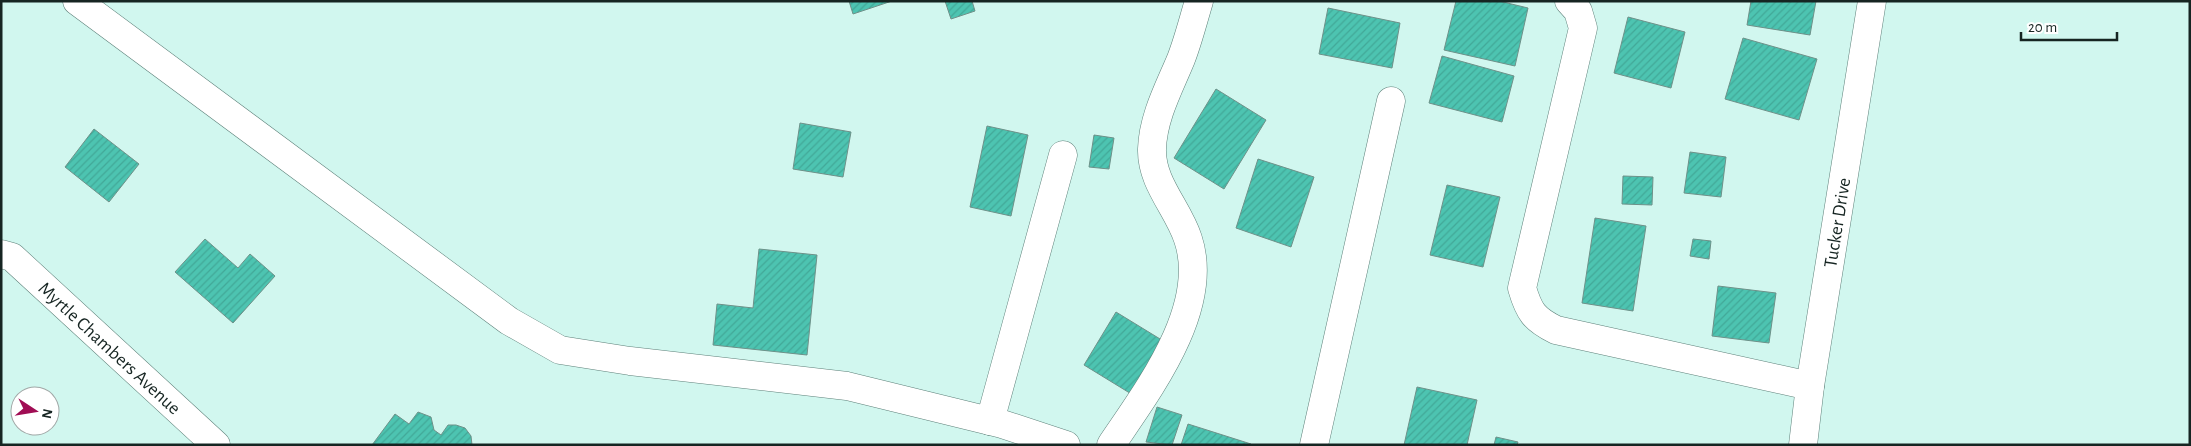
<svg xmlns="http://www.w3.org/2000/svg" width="2191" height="446" viewBox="0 0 2191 446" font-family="'Alegreya Sans',sans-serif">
<defs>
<pattern id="building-hatch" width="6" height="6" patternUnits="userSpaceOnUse" patternTransform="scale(1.25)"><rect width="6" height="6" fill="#4dc4b1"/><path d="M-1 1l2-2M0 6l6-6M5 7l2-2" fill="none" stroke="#42a898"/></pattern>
</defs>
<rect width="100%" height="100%" fill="#d1f7ef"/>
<path fill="url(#building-hatch)" stroke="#6e9189" d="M849 1H892L853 14Z
M945 1H972L975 11 951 19Z
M1456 1H1499L1528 8 1515 66 1444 50Z
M1751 1H1816L1810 35 1747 25Z
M1328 8 1400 23 1392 68 1319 54Z
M1628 17 1685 32 1671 88 1614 73Z
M1743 38 1817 59 1799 120 1725 99Z
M1442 56 1514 76 1502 122 1429 103Z
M1216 89 1266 120 1224 189 1174 158Z
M800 123 851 132 843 177 793 169Z
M987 126 1028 135 1011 216 970 207Z
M94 129 139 164 109 202 65 167Z
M1094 135 1114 138 1109 169 1089 167Z
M1690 152 1726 157 1721 197 1684 193Z
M1258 159 1314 177 1291 247 1236 228Z
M1623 176 1653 177 1652 205 1622 204Z
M1447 185 1500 197 1483 267 1430 255Z
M1595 218 1646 226 1633 311 1582 303Z
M205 239 238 268 250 254 275 276 233 323 175 272Z
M1693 239 1711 241 1709 259 1690 256Z
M759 249 817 255 807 355 713 345 717 304 753 308Z
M1718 286 1776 293 1769 343 1712 336Z
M1116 312 1165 342 1133 395 1084 365Z
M1417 387 1477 400 1467 445H1404Z
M1157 407 1182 415 1172 445 1146 442Z
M418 412 431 417 434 430 441 435 448 425H456L465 428 471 436 472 445H372L395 414 409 424Z
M1188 424 1251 444V445H1181Z
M1496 437 1518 442 1517 445H1494Z"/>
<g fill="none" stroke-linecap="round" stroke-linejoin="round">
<defs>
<g id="street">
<path d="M77 1 509 321 560 350 630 361 847 386 1002 424 1066 445"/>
<path d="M1569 1 1578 11 1583 28 1522 288C1529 312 1534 319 1556 330L1810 386"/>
<path id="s1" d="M1 254 12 257 216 445"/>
<path d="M990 421 1063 155"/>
<path d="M1111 445C1148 390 1211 308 1188 239 1178 208 1151 183 1152 149 1153 117 1169 88 1181 59 1188 41 1193 21 1199 1"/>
<path d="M1314 445 1391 101"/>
<path id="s2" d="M1803 445 1810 386 1872 1"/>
</g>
</defs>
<use href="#street" stroke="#5e817a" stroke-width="29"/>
<use href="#street" stroke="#fff" stroke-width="28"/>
</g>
<g text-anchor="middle" stroke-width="4" stroke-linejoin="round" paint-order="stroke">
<g font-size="19" fill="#162522" stroke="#fff">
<text dy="7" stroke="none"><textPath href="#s2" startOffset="225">Tucker Drive</textPath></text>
<text dy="7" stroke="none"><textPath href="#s1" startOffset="145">Myrtle Chambers Avenue</textPath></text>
</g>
</g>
<rect width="2191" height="446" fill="none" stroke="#162522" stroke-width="5"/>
<g transform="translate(35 411) rotate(102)"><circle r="24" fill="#ffffff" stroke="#a2a8a7"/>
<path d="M0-4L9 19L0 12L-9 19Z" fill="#a00d54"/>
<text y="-8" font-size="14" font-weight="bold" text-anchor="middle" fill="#162522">N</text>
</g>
<path d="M2021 32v8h96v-8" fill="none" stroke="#162522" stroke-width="2.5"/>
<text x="2028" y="32" font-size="15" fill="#162522" stroke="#ffffff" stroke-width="4" paint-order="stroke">20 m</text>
</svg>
